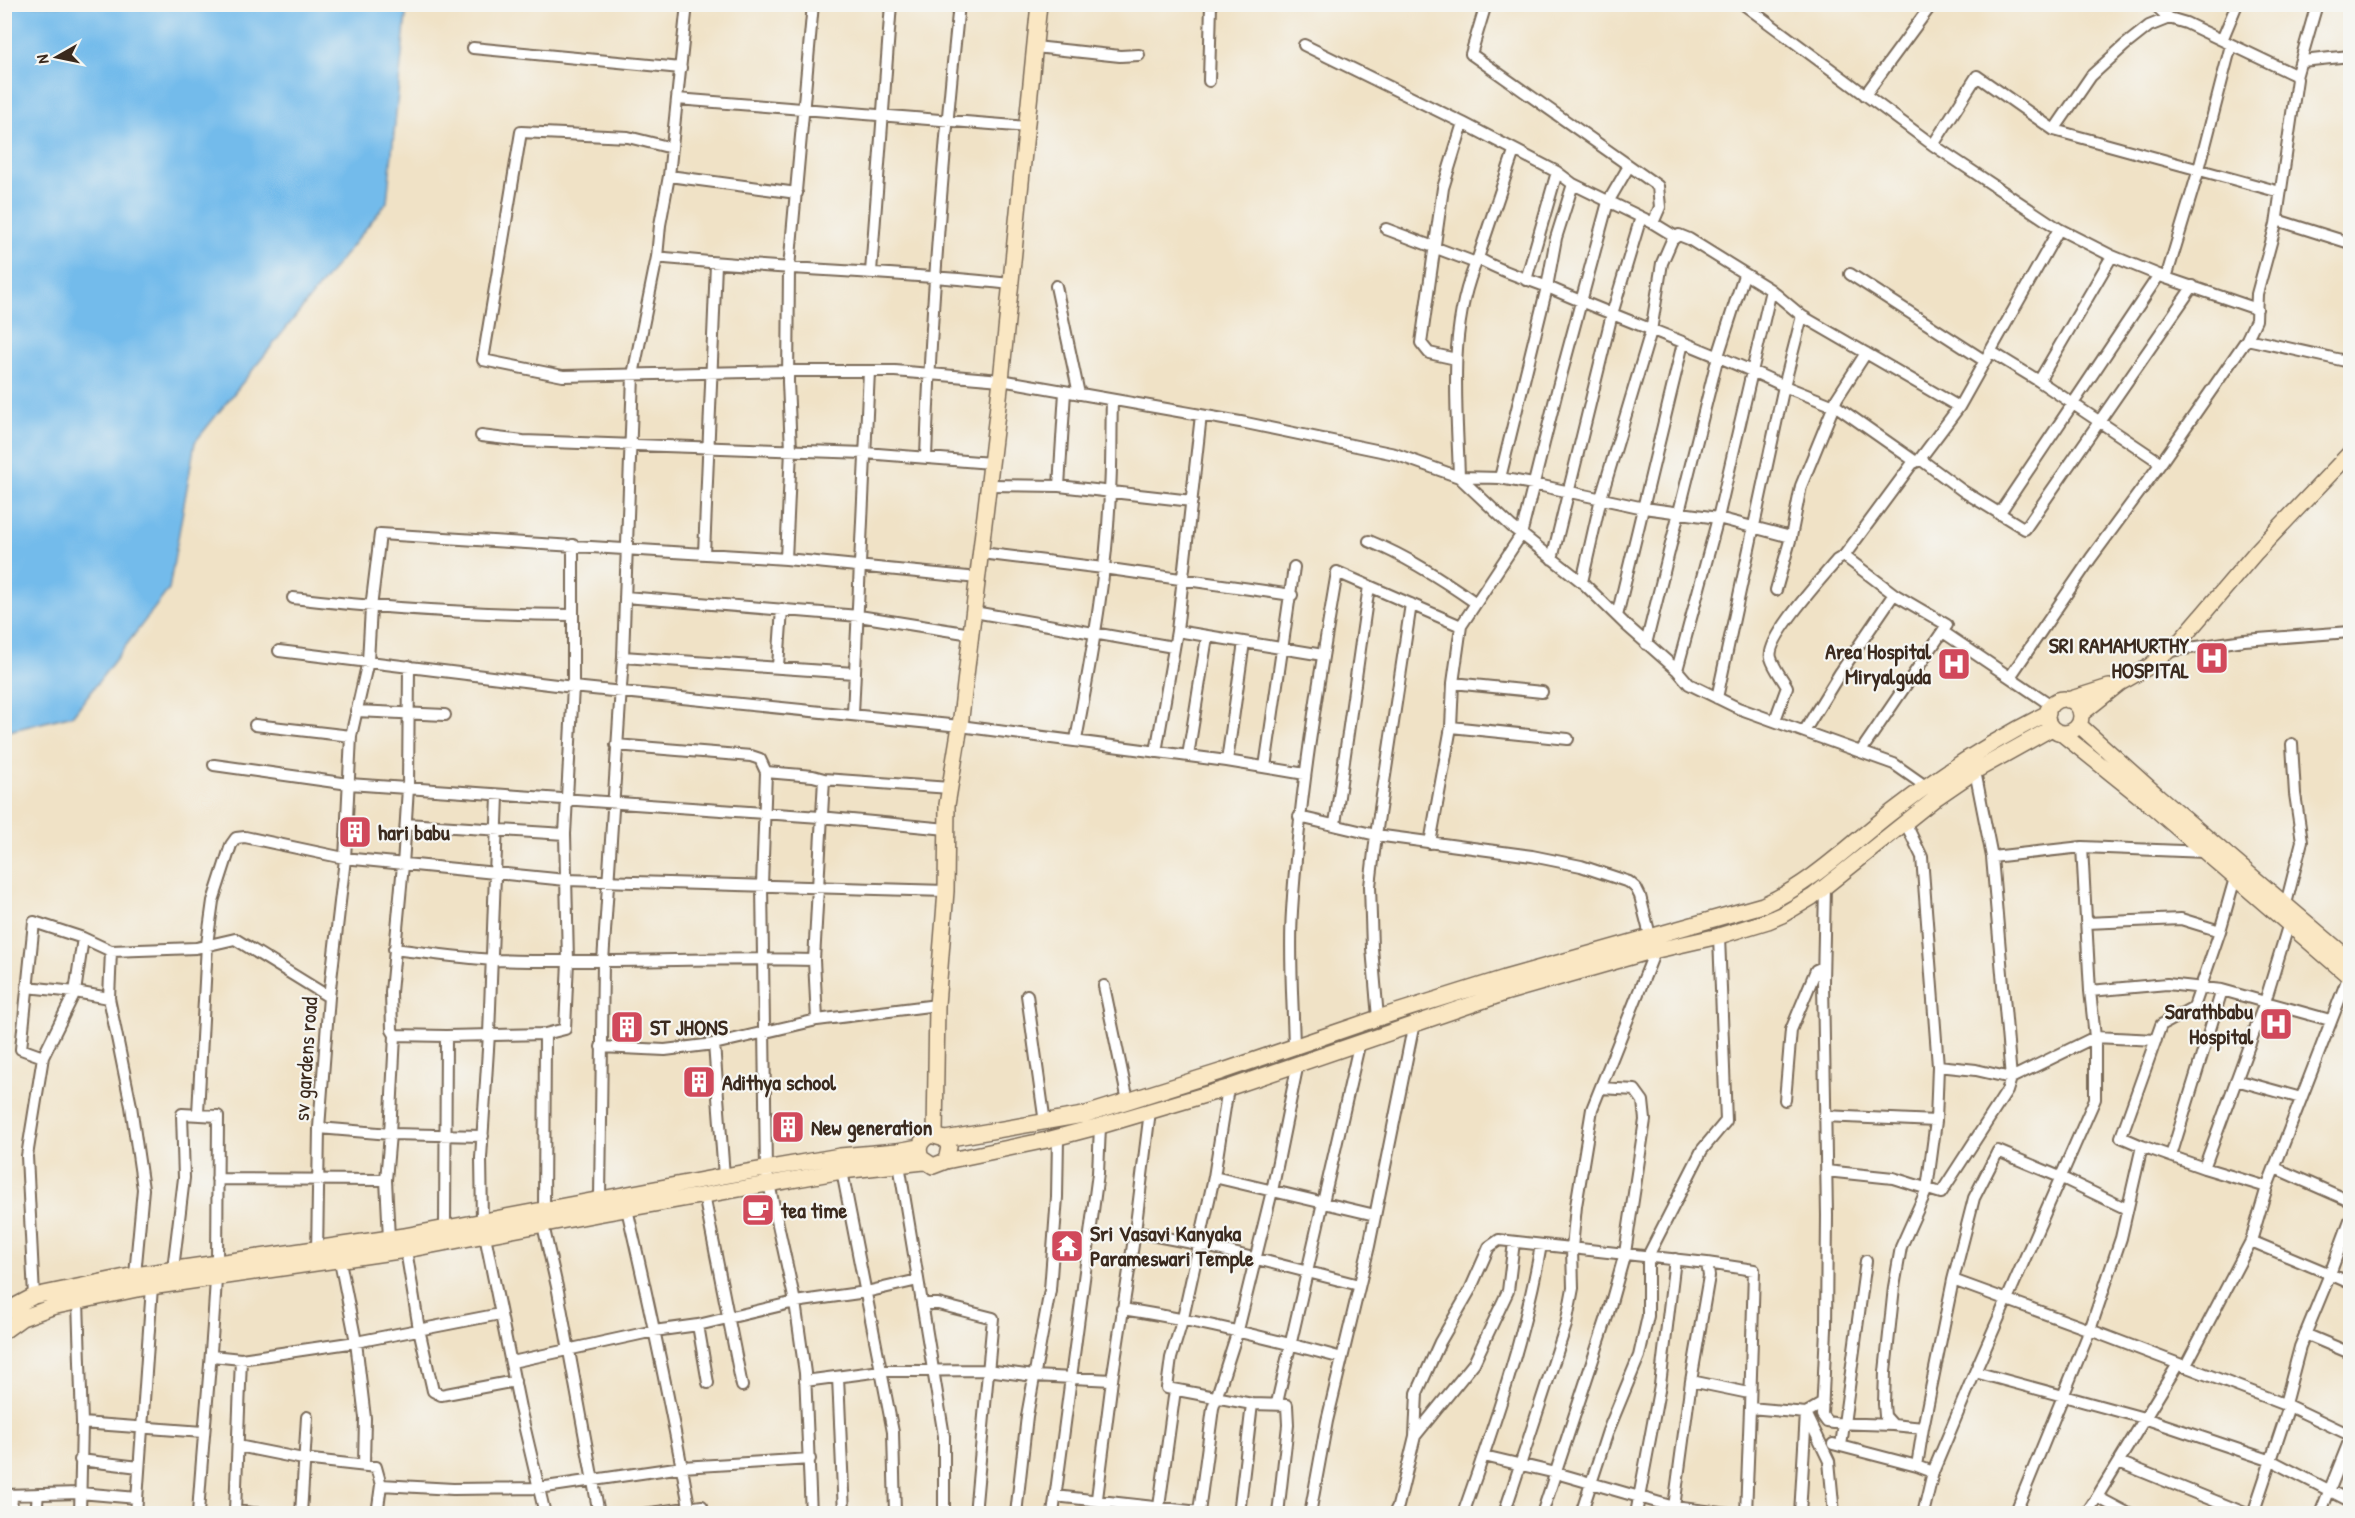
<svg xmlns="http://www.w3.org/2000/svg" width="2355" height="1518" viewBox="0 0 2355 1518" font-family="'Patrick Hand',sans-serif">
<rect width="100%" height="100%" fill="#f6f6f2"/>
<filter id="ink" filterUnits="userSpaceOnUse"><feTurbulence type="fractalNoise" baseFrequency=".0167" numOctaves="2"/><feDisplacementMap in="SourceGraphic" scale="12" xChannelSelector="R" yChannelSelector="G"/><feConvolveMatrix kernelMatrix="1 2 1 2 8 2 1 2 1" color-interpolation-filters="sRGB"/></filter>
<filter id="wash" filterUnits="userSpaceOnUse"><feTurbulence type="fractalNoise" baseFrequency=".008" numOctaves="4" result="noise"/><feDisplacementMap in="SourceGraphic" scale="24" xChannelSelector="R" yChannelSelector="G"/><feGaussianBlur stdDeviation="1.35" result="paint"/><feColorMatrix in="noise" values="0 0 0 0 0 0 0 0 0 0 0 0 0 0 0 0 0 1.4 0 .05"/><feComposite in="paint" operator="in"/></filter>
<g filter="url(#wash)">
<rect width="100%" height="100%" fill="#f0e2c6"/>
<path fill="#73bbeb" stroke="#577284" stroke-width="1.5" d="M4 5H407L387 202 195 442 169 589 73 715 5 732Z"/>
</g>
<g filter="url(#ink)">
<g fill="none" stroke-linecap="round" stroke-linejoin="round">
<defs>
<path id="street" d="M1486 4 1471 54 1658 186 1660 207 1653 223
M1743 4 1933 145
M2154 4 2169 18
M2222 40 2237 4
M1304 45 1463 123 1557 172 1573 184 1653 223 1676 237
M1035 47 1120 56 1139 55
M473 48 681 68
M2302 61 2350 56
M2296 77 2317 4
M1209 81 1211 4
M1865 95 1932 4
M677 99 687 4
M2054 130 2280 192
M672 148 628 137 521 132 483 360 563 376 788 371H895L1001 380 1246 423 1395 454 1459 477 1511 526 1582 582 1626 625 1677 670 1689 684 1738 708 1894 764 1931 790
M669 176 797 193
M2277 220 2350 243
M1386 229 1476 263
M2059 229 2112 256 2166 278 2257 309
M657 257C775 270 893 271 1011 284
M1478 258 1514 151
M871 272 891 4
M1850 274 1985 361
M2166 278 2199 169 2231 45
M1526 280 1557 172
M1056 286 1079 394
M2247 339 2350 362
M1990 351 2039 381 2161 463
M1456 359 1429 353 1421 343 1443 188 1463 123
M2039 381 2112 256
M481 436 523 441 865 453 991 463
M926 457C931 306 943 155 959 4
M1920 459 1963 491 2025 529 2193 286
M1500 478 1547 287 1556 238 1573 184
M989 485 1059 486 1192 501
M1059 486 1065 392
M1999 514 2159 275
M1791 537 1718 518 1644 508 1533 484 1500 478 1459 477C1457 404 1447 327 1478 258 1501 272 1525 278 1550 288 1627 322 1708 349 1784 386L1802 316 1959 407 2059 229 1933 145 1977 76 2054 130 2091 76 2125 45 2149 26 2169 18 2186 23 2295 75 2297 79 2276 224 2257 294 2256 320 2247 339 2161 463 2091 558 2010 677
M1369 541C1408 557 1442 579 1476 603
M981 553 1103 568 1292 595
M704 554 716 264
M1844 556 1894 594 1947 625 1861 751
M786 559 791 450 788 382 789 268 813 4
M1552 559 1612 314 1641 217
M1582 582 1601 498 1651 331 1662 263 1672 240 1679 235 1689 239 1771 290 1802 316
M1776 590 1791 537 1801 486 1837 398 1866 353
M625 597 859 616 971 634
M293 598C386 609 478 614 572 615
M974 612 1173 647
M1617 616 1683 343
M1177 631 1323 655
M1943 632 2051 705
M1646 644 1718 356 1744 275
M279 651 573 687 960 726 1227 761 1244 642
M2170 651 2244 640 2350 632
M623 657 854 673
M778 666 782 609
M1677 670 1718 518 1771 290
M1453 683 1542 692
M1717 698 1784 386 1839 408 1916 462
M356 711 445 715
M853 714 869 371
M1775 720 1787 687C1782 678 1774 668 1771 658 1765 639 1824 576 1837 560L1844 556 1912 464 1920 459 1959 407
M255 725 351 736
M1451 727 1568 739
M1805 730 1840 673 1894 594
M1076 740C1091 658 1107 575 1110 491 1112 461 1111 430 1112 400
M616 745 751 756 760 759 766 772 762 885 766 1170 795 1302 805 1373 811 1514
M1156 752 1177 631 1201 415
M1188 756 1207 637
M1227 761 1305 774
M214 765 349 784 820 817 947 829
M1265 767 1294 567
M766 772 813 776 824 779 950 788
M498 796 489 1034 481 1158 482 1221 520 1408 545 1514
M1299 817 1376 835 1532 856 1581 866 1629 882 1636 888 1640 896 1654 951 1653 956 1592 1109 1576 1206 1572 1248 1573 1288 1566 1325 1504 1514
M1905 822 1922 857 1938 1066 1936 1121 1927 1189 1901 1247 1894 1287 1885 1372 1884 1404 1885 1416 1893 1425 1923 1428
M406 824 565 834
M1335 824 1369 586
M1430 843 1451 727 1453 683 1461 626 1521 535 1558 387 1608 202 1629 166
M2206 852 2082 847 2090 991 2167 984 2222 990 2265 1002 2289 923
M1992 857 2082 847
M1825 887 1823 982 1827 1215 1826 1329 1822 1415 1827 1422 1834 1423 1893 1425
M2286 904 2302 841 2295 794 2292 744
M2086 923 2181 919 2220 931
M394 949C427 953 461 958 494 960 601 964 708 957 814 960
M1104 986 1128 1101
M27 987 75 992 83 938
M1027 995 1045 1123
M109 998 111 951
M1378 1018 1372 948 1370 886 1376 835 1411 604
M817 1020 814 960 824 779
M2330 1020 2265 1002 2204 1168 2267 1187 2349 975
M395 1035 446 1036 545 1034 565 1029 568 961 565 834 573 687V545
M714 1044 724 1176
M601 1047 665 1050 714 1044 817 1020 937 1005
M1294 1047C1293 1002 1289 956 1292 911 1299 797 1318 685 1337 572L1461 626
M43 1057 21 1049 34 922 83 938 111 951 196 948 235 939 329 997
M1938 1066 1976 1070 2011 1078 2095 1037 2156 1040
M2236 1080 2301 1098
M1228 1088 1214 1177 1183 1318 1171 1358 1167 1388 1252 1404 1287 1405 1288 1425 1278 1514
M1785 1100 1791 1030 1816 970 1823 967
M198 1113 207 944 213 901 231 845 236 838 245 837 344 858 566 880 946 891
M1824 1116 1936 1121
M319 1128 390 1134 483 1136
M2142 1146 2121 1137 2161 1025 2194 1007 2220 931 2235 878
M2171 1156 2222 990
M898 1158 944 1436V1514
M2275 1168 2350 1201
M842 1171 893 1432 895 1514
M1826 1171 1893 1178 1941 1193 2007 1091 2011 1078 1992 857 1975 771
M1214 1177 1375 1215
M217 1179 386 1180
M704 1195 742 1386
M600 1198 603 962 623 657 633 375 657 257 660 225 669 176 677 99 1027 127
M627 1209C650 1308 671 1407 689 1506
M544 1210 545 1034
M2350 1220 2330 1274 2350 1283
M543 1225 558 1291 599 1514
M445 1228 446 1036
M1135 1232 1198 1244 1359 1285
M389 1238 386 1180 390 1134 395 1035 392 1030 391 992 403 865 408 788 409 666
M2251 1241 2330 1274 2300 1347 2285 1404
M406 1250 419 1329 433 1391 441 1395 515 1381
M317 1254 319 1128 329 997 345 859 351 736 368 661 371 608 380 534 786 559 978 578
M340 1261 356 1342 365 1418 364 1465
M1707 1263 1754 1270 1750 1408
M173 1269 184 1178 182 1114 218 1116 217 1263
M1953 1280 2090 1330 2121 1238 2142 1146 2204 1168
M34 1296 27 1156 43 1057 75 992 109 998 131 1106 143 1189 135 1275
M78 1301 82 1423 80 1514
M922 1304H938L993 1318 975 1514
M1122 1309C1197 1320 1269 1338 1342 1358
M698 1325 708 1383
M2305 1334 2350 1353
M212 1356 241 1359 356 1342 500 1314
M241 1359 235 1511 262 1514
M512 1362 654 1331 698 1325 795 1302 866 1292 918 1280
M2185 1367 2251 1241 2267 1187
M1975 1372 2144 1418 2272 1461 2350 1501
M838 1377 844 1514
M805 1381 881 1371 987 1370 1034 1376 1112 1380
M1277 1403 1360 1041
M2289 1406 2350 1435
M1806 1413 1829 1461 1834 1514
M82 1423 203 1432
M1415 1436 1474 1363 1508 1291 1514 1242
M1833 1444 1917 1466 1933 1472
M238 1446 303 1459 376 1467 381 1485 377 1514
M1841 1446 1866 1261
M1484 1456 1556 1473 1674 1507 1691 1381
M80 1460 139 1467
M2119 1462 2247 1514
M1917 1466 1923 1428 1953 1280 1974 1198 1998 1151 2060 1177 2127 1209
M381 1485 453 1489 539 1488 682 1467 810 1459
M4 1495 80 1493 137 1498
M1055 1496 1199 1512 1213 1408 1238 1330 1272 1191 1298 1063
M1673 1513 1674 1507 1729 1514
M11 1514 12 1496
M36 1514 38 1494
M136 1514 152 1287
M198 1514C203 1435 212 1357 216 1278
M301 1514 307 1417
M643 1514 702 1506V1514
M1016 1514 1027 1416 1050 1290 1057 1197 1058 1137
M1053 1514 1098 1173 1100 1126
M1095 1514 1112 1380 1135 1232 1150 1111
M1158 1514 1175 1390
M1239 1514 1252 1404
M1310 1514 1327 1421 1369 1246 1414 1023
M1394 1514 1398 1506 1415 1436 1417 1393 1440 1342 1470 1290 1489 1247 1499 1240 1707 1263 1709 1276 1691 1381 1749 1393
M1463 1514C1494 1426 1525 1337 1541 1245
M1542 1514 1607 1317 1625 1253 1645 1120 1643 1101 1635 1090 1601 1088
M1581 1514 1608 1431 1639 1356 1648 1316V1256L1702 1150 1726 1121 1719 936
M1636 1514 1660 1385 1675 1259
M1746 1514 1750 1408 1806 1413 1823 1403
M1800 1514 1806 1413
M1923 1514 1933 1472 1975 1372 2095 1099V1037L2090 991
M2015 1514 2090 1330 2289 1406 2253 1514
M2086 1514 2097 1497
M2129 1514 2097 1497 2178 1364
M2320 1514 2350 1439"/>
<path id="secondary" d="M2047 716a17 17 0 1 1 34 0a17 17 0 1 1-34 0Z
M2068 700 2109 687
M2081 714 2120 683 2150 666 2181 640 2256 552 2350 453
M2079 725 2158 796 2350 960
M2061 733 2152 806 2350 977
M935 1135 937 1005 946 891 947 805 960 726 1001 380 1039 4
M945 1139 1083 1115 1223 1071 1378 1018 1505 978 1763 905C1814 883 1852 842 1896 809 1944 772 1994 740 2048 713
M946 1161 949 1147 945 1139 931 1135C920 1140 917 1148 921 1158L933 1166 946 1161 1047 1140 1100 1126 1228 1088 1508 992 1644 953 1719 936 1768 921 1782 915 1812 897 1937 797 1975 771 2052 728
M4 1312 34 1296 135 1275 404 1236 724 1176 840 1156 897 1151 919 1147
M4 1331 22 1318 52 1307 137 1289 406 1250 603 1213 842 1171 924 1162"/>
</defs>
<use href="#street" stroke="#7a6a59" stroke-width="14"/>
<use href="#secondary" stroke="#7a6a59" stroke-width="18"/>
<use href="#street" stroke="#fff" stroke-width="10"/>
<use href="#secondary" stroke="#fae7c3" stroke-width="15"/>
</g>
</g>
<defs>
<symbol id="hospital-square" viewBox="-11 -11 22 22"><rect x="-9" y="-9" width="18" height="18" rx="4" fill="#d1495b" stroke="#f6f6f2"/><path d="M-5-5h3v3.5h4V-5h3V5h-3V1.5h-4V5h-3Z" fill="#fff"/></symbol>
<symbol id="building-square" viewBox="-11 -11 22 22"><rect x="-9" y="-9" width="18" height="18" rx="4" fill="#d1495b" stroke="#f6f6f2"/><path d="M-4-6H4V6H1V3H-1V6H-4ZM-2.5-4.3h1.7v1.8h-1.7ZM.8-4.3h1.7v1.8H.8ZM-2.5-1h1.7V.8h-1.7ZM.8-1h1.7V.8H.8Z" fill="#fff"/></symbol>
<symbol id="cafe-square" viewBox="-11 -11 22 22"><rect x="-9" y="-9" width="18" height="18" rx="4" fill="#d1495b" stroke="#f6f6f2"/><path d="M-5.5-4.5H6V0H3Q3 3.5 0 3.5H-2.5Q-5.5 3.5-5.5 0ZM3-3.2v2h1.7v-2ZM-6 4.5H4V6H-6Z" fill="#fff"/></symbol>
<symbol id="temple-square" viewBox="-11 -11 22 22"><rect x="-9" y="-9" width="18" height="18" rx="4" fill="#d1495b" stroke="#f6f6f2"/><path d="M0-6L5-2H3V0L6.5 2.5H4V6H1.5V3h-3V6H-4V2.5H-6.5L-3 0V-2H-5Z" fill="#fff"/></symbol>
</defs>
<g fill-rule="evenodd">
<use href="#hospital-square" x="2193" y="639" width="38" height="38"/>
<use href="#hospital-square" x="1935" y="645" width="38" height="38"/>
<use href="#building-square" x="336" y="813" width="38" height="38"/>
<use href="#hospital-square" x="2257" y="1005" width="38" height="38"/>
<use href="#building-square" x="608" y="1008" width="38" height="38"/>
<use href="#building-square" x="680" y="1063" width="38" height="38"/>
<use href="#building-square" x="769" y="1108" width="38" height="38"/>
<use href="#cafe-square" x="739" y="1191" width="38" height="38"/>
<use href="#temple-square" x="1048" y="1227" width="38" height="38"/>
</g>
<g text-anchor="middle" stroke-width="4.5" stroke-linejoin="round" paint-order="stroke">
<g font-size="22" font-weight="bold" fill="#3b2a1e" stroke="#f6f6f2" text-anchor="start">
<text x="2189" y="653" text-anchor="end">SRI RAMAMURTHY<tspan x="2189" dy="25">HOSPITAL</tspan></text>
<text x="1931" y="659" text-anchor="end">Area Hospital<tspan x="1931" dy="25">Miryalguda</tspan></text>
<text x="378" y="840">hari babu</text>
<text x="2253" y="1019" text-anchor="end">Sarathbabu<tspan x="2253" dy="25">Hospital</tspan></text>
<text x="650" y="1035">ST JHONS</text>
<text x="722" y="1090">Adithya school</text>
<text x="811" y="1135">New generation</text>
<text x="781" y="1218">tea time</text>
<text x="1090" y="1241">Sri Vasavi Kanyaka<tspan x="1090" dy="25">Parameswari Temple</tspan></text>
</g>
<g font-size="22" fill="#3b2a1e" stroke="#f6f6f2">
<text transform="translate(305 1059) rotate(-86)" y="8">sv gardens road</text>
</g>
</g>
<rect width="2355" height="1518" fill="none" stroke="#f6f6f2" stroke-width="24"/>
<g transform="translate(57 57) rotate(261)" stroke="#f6f6f2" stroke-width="4.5" paint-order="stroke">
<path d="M0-4.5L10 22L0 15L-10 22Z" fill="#3b2a1e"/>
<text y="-9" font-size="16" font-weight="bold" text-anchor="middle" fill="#3b2a1e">N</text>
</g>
</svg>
